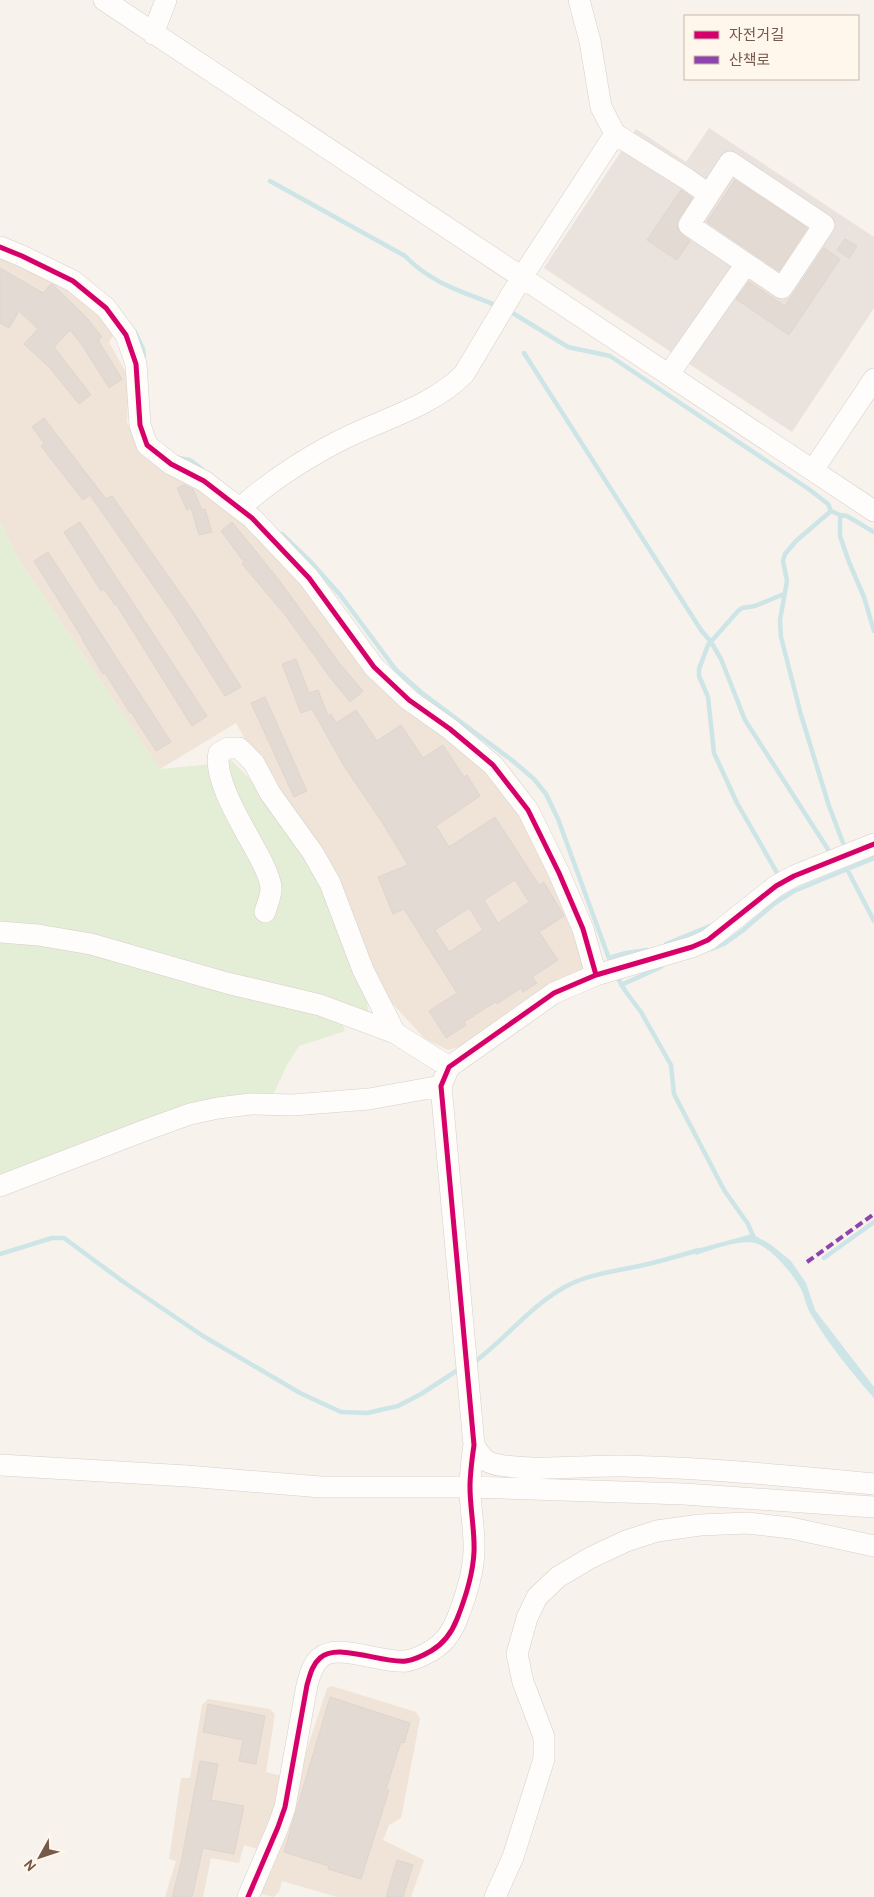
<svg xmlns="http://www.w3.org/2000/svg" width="874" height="1897" viewBox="0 0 874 1897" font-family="Overpass,'Noto Sans KR',sans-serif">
<rect width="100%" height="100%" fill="#f7f2eb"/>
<path fill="#f0e4d8" d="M0 256 43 274 91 303 115 333 109 342 129 378 127 422 144 455 243 516 478 760 526 819 584 959 582 972 467 1045 448 1050 425 1039 392 1003 236 723 160 769 18 558 0 522Z
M332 1686 416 1712 420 1719 401 1818 389 1825 383 1840 424 1860 411 1897H337L282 1881 279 1892 273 1897 262 1894 260 1897H252L275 1854 244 1845 239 1863 211 1858 203 1897H165L176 1861 169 1859 181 1778H190L202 1705 208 1699 270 1709 275 1714 266 1772 297 1780 327 1688Z"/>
<path fill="#eae2dc" d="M709 128 874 237V308L792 432 544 268 636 129 686 162Z"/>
<path fill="#e4edd6" d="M0 522 18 558 160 769 213 764 272 907 223 762 231 760 250 779 309 856 365 991 369 1015 0 924Z
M0 941 104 953 316 1014 342 1023 345 1031 299 1046 287 1065 274 1093 219 1098 0 1177Z"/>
<path fill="#cde5e7" d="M752 1234 770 1244 791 1261 806 1283 815 1310 874 1387V1398C852 1373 829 1345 812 1316 807 1309 805 1299 802 1291 795 1276 771 1247 755 1243 740 1239 711 1250 696 1255L693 1250Z"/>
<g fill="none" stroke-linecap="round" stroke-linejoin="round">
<path stroke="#cde5e7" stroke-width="4.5" d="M270 181 405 256C431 283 461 291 495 305
M511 312 568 347 610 356 810 490 828 504 831 511 840 515 847 516 874 532
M135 332 143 349 144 357
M524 353 701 630 711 642 721 659 745 720 831 854
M178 458 190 460 202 469
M831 511 796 541 785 554 783 561 787 581 780 620 781 637 801 715 829 806 845 848
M840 515V536L849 562 864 597 874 631
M282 534 310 561 341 596 396 670 422 693 513 761 534 779 546 794 558 819 611 964
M847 869 874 921
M780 878 737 803 714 753 708 697 699 676V669L708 645 738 611 742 608 755 606 784 594
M666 944 710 926
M711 949 724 944 742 931 775 903 794 891 874 858
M609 958 626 953 647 950
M616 975 626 992 641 1012 671 1065 674 1094 724 1190 748 1224 754 1238
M621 985 661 967
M0 1254 52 1238H64L125 1283 203 1336 300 1393 341 1412 367 1413 398 1406 421 1394 461 1368
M824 1258 874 1222
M473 1363C505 1340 527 1309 563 1288 589 1273 619 1271 648 1264 665 1260 682 1255 699 1250"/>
</g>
<path fill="#e3dad3" stroke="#e0d5cd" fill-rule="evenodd" d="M735 180 807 228 779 271 707 222Z
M681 190 692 198 677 221V225L678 231 690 241 677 260 647 240Z
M845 239 857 246 849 258 837 250Z
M824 248 840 259 789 335 736 299 749 282 785 306Z
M0 268 43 293 51 284 53 285 86 317 102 337 98 340 122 379 109 388 84 348 70 330 54 347 91 395 79 404 50 368 24 344 38 329 19 311 9 328 0 323Z
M44 418 106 499 112 496 192 610 241 687 225 696 173 614 90 495 83 500 41 446 44 443 32 427Z
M184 485 193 489 202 510 205 509 212 532 199 535 191 508 187 510 177 488Z
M80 522 207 716 192 726 116 604 115 605 104 589 101 591 64 532Z
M232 522 279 580 340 664 363 691 350 702 329 676 286 616 242 564 244 562 221 531Z
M48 552 171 742 156 751 131 712 130 713 105 673 103 674 82 639H83L34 561Z
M296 659 309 693 318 690 328 716 331 714 336 723 356 710 377 741 401 725 423 758 443 745 464 777 467 775 480 796 436 826 449 847 495 817 539 885 544 882 564 916 539 932 558 960 532 977 537 983 523 992 521 988 497 1004 495 1002 464 1022 466 1025 446 1038 429 1011 457 993 404 909 393 914 378 877 408 865 382 822 344 766 312 709 301 713 282 664ZM515 880 529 902 498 923 484 900ZM469 908 483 930 449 952 435 930Z
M265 697 307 791 294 797 251 703Z
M330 1697 410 1723 404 1743 401 1742 386 1789 389 1790 361 1879 328 1869 329 1866 284 1852Z
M208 1704 265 1716 256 1764 239 1761 243 1740 203 1732Z
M200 1761 218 1764 211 1800 244 1806 234 1854 203 1848 192 1897H172L181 1863Z
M397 1860 413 1865 403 1897H386Z"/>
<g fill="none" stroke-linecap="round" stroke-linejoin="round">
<defs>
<path id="minor" d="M104 0 874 511
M579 0 590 41 601 107 615 134
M153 34 166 0
M730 162 824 225 782 288 689 225Z
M0 247 22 256 73 281 106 308 126 335 136 364 140 425 147 445 171 464 204 481 252 518 309 578 374 667 409 700 450 729 493 765 528 810 559 873 583 929 596 975
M669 374 746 264
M813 470 874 379
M240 508C269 482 303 460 337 442 379 420 430 408 464 374L522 277 615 134 687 179 708 194
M265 912C267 905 271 896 271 889 271 880 265 868 261 860 248 834 212 780 219 753L228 748H239L254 763 270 793 313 853 330 883 363 970 395 1033
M0 932 38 935 91 944 227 983 320 1005 395 1033 449 1067
M0 1186 143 1131 190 1114 218 1108 251 1104 293 1105 369 1099 441 1086
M474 1445C481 1457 485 1463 499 1465 540 1472 582 1465 624 1466 708 1468 791 1476 874 1484
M0 1465 187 1476 321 1487H470L684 1494 874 1507
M248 1897 278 1827 285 1807 307 1685C310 1675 312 1665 320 1658 338 1642 383 1664 406 1661 414 1660 424 1655 431 1651 443 1644 452 1632 457 1619 465 1599 473 1574 474 1552 475 1531 470 1509 470 1487 470 1474 472 1459 474 1445L441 1086 449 1067 554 993 596 975 692 947 708 940 776 886 794 876 874 844
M495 1897 513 1857 544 1759V1737L523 1682 517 1654 527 1618 537 1597 558 1577 590 1558 626 1541 657 1531 700 1525 747 1523 791 1528 874 1546"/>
</defs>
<use href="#minor" stroke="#d6cfc9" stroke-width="22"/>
<use href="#minor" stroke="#fefdfc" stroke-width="21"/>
<path stroke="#8e44ad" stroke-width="4" stroke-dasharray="8 4" stroke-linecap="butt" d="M807 1262 874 1214"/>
<defs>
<path id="cycleway" d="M0 247 22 256 73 281 106 308 126 335 136 364 140 425 147 445 171 464 204 481 252 518 309 578 374 667 409 700 450 729 493 765 528 810 559 873 583 929 596 975
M248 1897 278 1827 285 1807 307 1685C310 1675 312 1665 320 1658 338 1642 383 1664 406 1661 414 1660 424 1655 431 1651 443 1644 452 1632 457 1619 465 1599 473 1574 474 1552 475 1531 470 1509 470 1487 470 1474 472 1459 474 1445L441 1086 449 1067 554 993 596 975 692 947 708 940 776 886 794 876 874 844"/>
</defs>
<use href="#cycleway" stroke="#fff7ec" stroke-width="8"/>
<use href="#cycleway" stroke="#d6006c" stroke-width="5"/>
</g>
<rect x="684" y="15" width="175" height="65" fill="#fff7ec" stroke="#c8b8ac"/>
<rect x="694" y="31" width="25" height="8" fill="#d6006c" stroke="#c8b8ac"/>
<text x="729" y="40" font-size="15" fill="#75594b">자전거길</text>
<rect x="694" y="56" width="25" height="8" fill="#8e44ad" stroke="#c8b8ac"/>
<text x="729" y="65" font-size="15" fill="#75594b">산책로</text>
<g transform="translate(40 1857) rotate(230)" stroke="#fff7ec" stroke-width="4" paint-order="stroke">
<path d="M0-4L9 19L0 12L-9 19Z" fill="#75594b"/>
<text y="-8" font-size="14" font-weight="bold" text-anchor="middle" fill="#75594b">N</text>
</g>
</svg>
